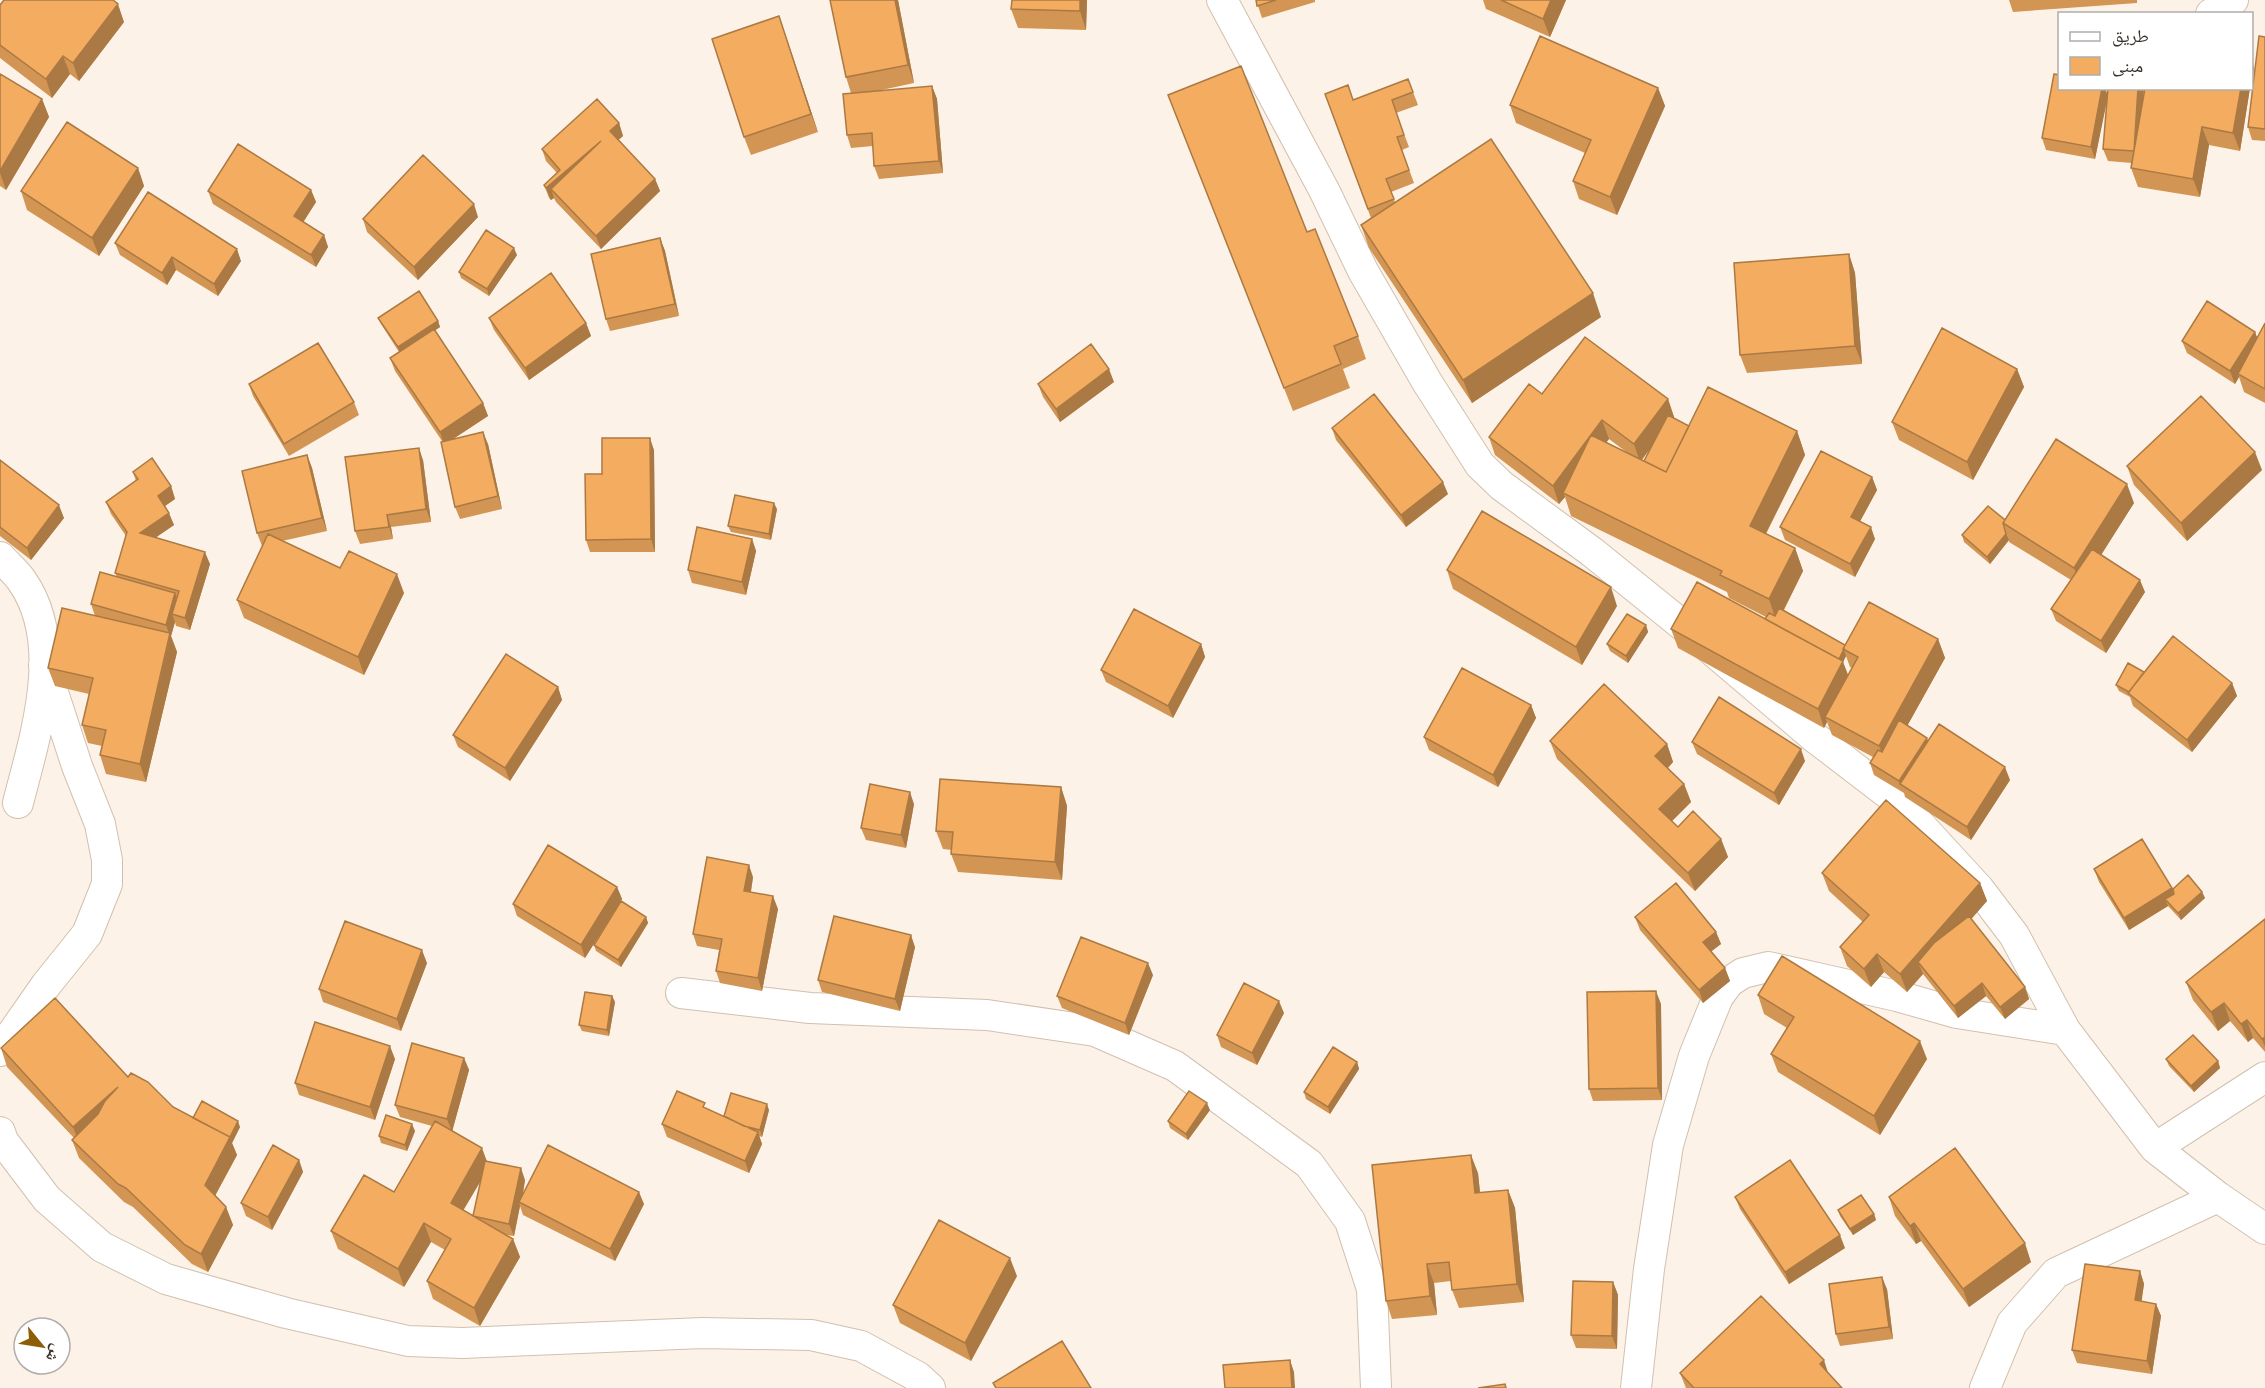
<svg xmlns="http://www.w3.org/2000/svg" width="2265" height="1388" viewBox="0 0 2265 1388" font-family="'Alegreya Sans','Noto Naskh Arabic',sans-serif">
<rect width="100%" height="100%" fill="#fdf2e7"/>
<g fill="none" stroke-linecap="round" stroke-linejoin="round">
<defs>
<path id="minor" d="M1222 0 1324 190 1363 271 1427 382 1480 465 1502 486 1592 552 1686 628 1814 737 1899 802 1979 889 2014 935 2065 1030 2155 1148 2265 1077
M2211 14 2233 0
M0 557C7 565 16 572 22 581 66 644 35 736 18 803
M681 993 810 1008 987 1015 1095 1031 1175 1066 1309 1164 1350 1221 1372 1289 1376 1388
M0 1051 46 985 87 934 107 884V860L100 824 77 766 44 665
M0 1132 3 1141 47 1199 102 1247 166 1279 286 1313 408 1341 462 1343 703 1333 811 1335 861 1346 918 1377 930 1388
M2155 1148 2218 1197 2265 1229
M1636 1388 1649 1269 1668 1145 1694 1056 1718 997 1729 982 1743 973 1768 967 1897 996 1957 1013 2065 1030
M1985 1388 2012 1323 2056 1273 2218 1197"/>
</defs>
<use href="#minor" stroke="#d1c0ae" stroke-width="32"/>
<use href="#minor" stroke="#fff" stroke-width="30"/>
</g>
<path fill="#d29553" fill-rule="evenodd" d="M830 0H898L914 83 877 91 932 86 937 99 943 173 879 179 874 166 873 146 851 148 847 135 851 93 846 77Z
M1012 0H1087L1086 30 1018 28 1011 9Z
M1256 0H1315V2L1262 18Z
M1483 0H1566L1550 37 1486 9Z
M2009 0H2137V3L2013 12Z
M0 5 124 22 79 81 70 74 52 98 0 58Z
M785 34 818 132 751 155 744 137Z
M2265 37V141L2252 140 2248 127Z
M0 74 42 99 49 117 6 190 0 186Z
M1408 79 1418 105 1396 113 1409 147 1402 150 1414 183 1391 192 1395 202 1601 317 1472 403 1369 248 1361 225 1371 218 1325 94 1353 100Z
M1658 88 1665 106 1617 215 1579 199 1573 181 1585 153 1516 123 1510 105Z
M2060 88H2105L2107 95 2108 88H2144L2142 105 2250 88 2240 151 2209 145 2200 197 2138 187 2131 168 2132 163 2108 161 2103 149 2107 98 2095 159 2046 150 2042 138Z
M1168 95 1307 232 1358 336 1366 359 1343 369 1350 388 1293 411Z
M619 123 623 136 618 140 655 179 660 191 601 249 556 202 554 198 551 200 549 198 544 185 557 173 546 161 542 149Z
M138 168 144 186 99 256 27 210 21 191Z
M311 190 316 202 303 222 324 235 328 247 316 267 213 204 208 191Z
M478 217 418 280 367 232 363 219Z
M660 238 665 251 679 316 610 331 606 319Z
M115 243 241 261 218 296 176 270 167 285 120 255Z
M1849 254 1855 273 1862 364 1747 373 1740 355Z
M517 255 489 296 461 278 459 272Z
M378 318 438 321 440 327 434 331 483 403 488 416 453 439 488 444 502 509 460 519 455 507 442 441 395 371 390 358 399 352 381 324Z
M489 318 586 323 591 336 529 380 494 330Z
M2265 323V403L2244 392 2239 377 2235 384 2187 353 2182 341 2255 332 2257 338Z
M2017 369 2024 387 1973 480 1899 440 1892 422Z
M1114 382 1060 422 1043 397 1038 384Z
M249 384 354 402 359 415 289 456 253 396Z
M1542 394 1668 399 1674 417V418L1689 426 1797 431 1805 455 1766 534 1795 548 1803 571 1784 610 1845 645 1938 639 1945 658 1907 726 1927 738 1928 742 2010 780 1971 840 1905 797 1904 793 1874 775 1870 763 1873 757 1832 735 1827 722 1824 728 1678 648 1671 629 1765 619 1766 617 1729 598 1727 592 1571 516 1565 497 1559 504 1495 455 1489 437ZM1609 439 1629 454 1606 442ZM1649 450 1644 461 1642 460ZM1846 656 1850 667 1852 668 1848 675 1843 662Z
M1332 428 1448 494 1406 527 1336 440Z
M654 450 655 552H590L586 540 602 474Z
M307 455 312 468 327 531 282 541 340 568 404 593 364 675 244 618 237 600 262 546 257 533Z
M0 460 64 518 31 560 0 536Z
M423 460 431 522 391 527 393 539 360 544 355 531Z
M2127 466 2262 470 2187 541 2134 485Z
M133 472 171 486 175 499 165 506 174 525 156 537 210 564 190 630 176 626 175 622 171 636 177 652 146 782 106 774 100 755 102 746 88 743 82 725 89 694 55 686 48 668 95 616 91 604 117 577 115 573 126 536 111 514 106 502 136 481Z
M1872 477 1877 490 1860 521 1875 539 1855 577 1785 540 1780 527Z
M2134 503 2101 554 2145 592 2106 653 2056 621 2051 609 2071 580 2009 542V540L1990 564 1964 542 1962 535 2005 520Z
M777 509 771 540 731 532 728 526Z
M752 539 756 551 746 595 692 583 688 570Z
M1447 570 1617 606 1582 665 1453 589Z
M1646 625 1648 632 1628 663 1610 651 1607 644Z
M1201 644 1205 657 1173 718 1106 682 1101 670Z
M2144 672 2232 683 2237 696 2192 752 2133 706 2130 697 2119 691 2116 685Z
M558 687 562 700 510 781 458 747 453 735Z
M1531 705 1536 718 1498 787 1429 750 1424 737Z
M1550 741 1667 744 1673 762 1668 768 1684 784 1691 802 1672 821 1678 827 1721 839 1728 857 1695 891 1557 759Z
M1692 742 1805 761 1779 805 1697 754Z
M1061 787 1067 806 1062 880 958 872 951 854 952 850 943 849 936 831Z
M914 804 906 848 866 840 861 828Z
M2094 869 2173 889 2202 892 2205 898 2181 920 2168 906 2129 930 2099 882Z
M1822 873 1980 883 1987 901 1971 919 2025 987 2029 999 2005 1019 1986 996 1958 1018 1923 974 1907 992 1884 972 1871 987 1847 966 1840 947 1863 922 1829 891Z
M753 877 751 892 778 909 762 991 720 983 716 971 719 950 697 946 693 934Z
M617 887 622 899 585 958 517 916 513 904Z
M646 917 648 923 621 967 596 951 594 945Z
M1635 917 1716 932 1721 944 1711 951 1725 968 1730 981 1703 1003 1640 930Z
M2265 919V1052L2253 1038 2248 1042 2230 1021 2218 1031 2193 1000 2186 982Z
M915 947 900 1011 822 992 818 980Z
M427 963 401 1031 323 1002 319 989Z
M1153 975 1129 1035 1062 1008 1057 996Z
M1758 995 1927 1059 1880 1135 1778 1072 1771 1054 1787 1028 1764 1014Z
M612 996 615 1002 609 1036 582 1031 579 1025Z
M1661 1004 1662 1100 1593 1101 1589 1089Z
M1284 1013 1257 1065 1221 1047 1217 1035Z
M1 1048 128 1077 173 1107 193 1118 240 1127 232 1143 237 1155 215 1196 226 1207 233 1225 208 1272 192 1264 133 1207 124 1202 79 1158 72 1140 74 1138 7 1067Z
M464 1058 469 1070 452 1131 487 1161 525 1180 523 1195 644 1204 615 1261 523 1215 520 1206 514 1236 506 1235 513 1239 520 1257 480 1326 433 1299 427 1281 445 1250 431 1242 404 1287 338 1249 331 1231 394 1192 432 1126 400 1117 395 1105ZM481 1180 473 1216 463 1210Z
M395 1059 375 1120 299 1095 295 1083Z
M2166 1059 2218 1061 2220 1068 2194 1092 2169 1066Z
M1357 1062 1359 1069 1330 1114 1306 1099 1304 1092Z
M707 1109 724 1116 769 1110 762 1137 759 1136 762 1144 749 1173 667 1137 662 1124Z
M1210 1110 1188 1140 1170 1128 1168 1121Z
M415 1131 407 1151 381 1143 379 1136Z
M299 1160 303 1172 272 1230 246 1216 241 1203Z
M1478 1173 1480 1193 1508 1190 1515 1208 1524 1302 1459 1308 1452 1290 1451 1281 1434 1283 1437 1315 1392 1319 1386 1301Z
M1735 1197 1845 1248 1789 1284 1740 1209Z
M1889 1197 2031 1262 1969 1307 1921 1241 1916 1244 1895 1216Z
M1838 1210 1874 1214 1876 1220 1853 1235 1840 1216Z
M2140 1271 2144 1284 2141 1301 2156 1304 2161 1316 2152 1374 2077 1363 2072 1350Z
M1017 1276 971 1361 900 1323 893 1305Z
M1613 1282 1618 1295 1617 1349 1576 1348 1571 1335Z
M1887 1289 1893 1339 1840 1346 1836 1334Z
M1680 1373H1828L1842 1388H1686Z"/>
<path fill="#ab7943" d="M895 0H898L914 83 908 65Z
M1080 0H1087L1086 30 1080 11Z
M1551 0H1566L1550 37 1543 19Z
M118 4 124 22 79 81 73 63Z
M779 16 785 34 818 132 811 114Z
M63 56 70 74 52 98 46 79Z
M2252 61 2254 68 2252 82Z
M932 86 937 99 943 173 939 161Z
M1658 88 1665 106 1617 215 1610 197Z
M2102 88H2105L2108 96 2095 159 2091 147Z
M2138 88H2144L2138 164 2134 151Z
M2241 88H2250L2240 151 2233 133Z
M42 99 49 117 6 190 0 173V171Z
M619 123 623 136 614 144 610 131Z
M2202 127 2209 145 2200 197 2193 179Z
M601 141 551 189 554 198 551 200 546 188Z
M138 168 144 186 99 256 92 238Z
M655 179 660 191 601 249 596 236Z
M311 190 316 202 299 229 294 216Z
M474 204 478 217 418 280 414 267Z
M324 235 328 247 316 267 311 255Z
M660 238 665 251 679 316 675 304Z
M514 248 517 255 489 296 487 289Z
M237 249 241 261 218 296 214 284Z
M1849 254 1855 273 1862 364 1855 346Z
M172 257 176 270 167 285 162 273Z
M1593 293 1601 317 1472 403 1463 380Z
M438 321 440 327 400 354 398 347Z
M586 323 591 336 529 380 525 368Z
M2255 332 2260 345 2238 374 2239 377 2235 384 2230 371Z
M1109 369 1114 382 1060 422 1056 409Z
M2017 369 2024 387 1973 480 1967 462Z
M1668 399 1674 417 1640 462 1634 444Z
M483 403 488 416 444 445 440 432Z
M1602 420 1609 439 1567 494 1563 493 1565 497 1559 504 1553 486Z
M1797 431 1805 455 1758 549 1750 526Z
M483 432 488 444 502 509 498 496Z
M650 438 654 450 655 552 651 539Z
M419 448 423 460 431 522 426 509Z
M2255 452 2262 470 2187 541 2181 523Z
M307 455 312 468 327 531 322 518Z
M1872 477 1877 490 1856 529 1851 517Z
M1443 482 1448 494 1406 527 1401 515Z
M2127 484 2134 503 2081 587 2074 568Z
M171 486 175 499 162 508 158 496Z
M774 503 777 509 771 540 769 534Z
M59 505 64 518 31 560 27 548Z
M169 513 174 525 145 545 140 533Z
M387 515 391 527 393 539 389 527Z
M1871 527 1875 539 1855 577 1850 564Z
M2006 534 2009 540 1990 564 1987 557Z
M752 539 756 551 746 595 742 582Z
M1795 548 1803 571 1777 623 1769 599Z
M205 552 210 564 190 630 185 618Z
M397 574 404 593 364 675 358 657Z
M2140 580 2145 592 2106 653 2101 641Z
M1611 587 1617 606 1582 665 1576 647Z
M175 593 180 606 172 614 175 622 171 636 177 652 146 782 140 764 170 636 166 625Z
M1646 625 1648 632 1628 663 1626 656Z
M1938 639 1945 658 1886 764 1879 746Z
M1201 644 1205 657 1173 718 1168 706Z
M1844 650 1846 656 1843 662 1850 680 1825 717 1827 722 1824 728 1818 709 1837 662Z
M2232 683 2237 696 2192 752 2187 740Z
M558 687 562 700 510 781 505 768Z
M1531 705 1536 718 1498 787 1493 775Z
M1927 738 1931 751 1900 784 1903 794 1899 781Z
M1667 744 1673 762 1662 774 1655 756Z
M1801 749 1805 761 1779 805 1774 793Z
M2005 767 2010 780 1971 840 1967 827Z
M1684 784 1691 802 1666 827 1659 809Z
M1061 787 1067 806 1062 880 1055 862Z
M910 792 914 804 906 848 901 835Z
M1721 839 1728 857 1695 891 1688 873Z
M749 865 753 877 749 903 744 891Z
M1980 883 1987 901 1926 971 1918 962 1923 974 1907 992 1900 974Z
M617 887 622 899 585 958 581 945Z
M2172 888 2177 900 2165 899 2168 906 2129 930 2124 918Z
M2202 892 2205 898 2181 920 2178 913Z
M773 896 778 909 762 991 758 978Z
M646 917 648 923 621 967 618 960Z
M1716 932 1721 944 1708 954 1703 942Z
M911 935 915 947 900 1011 895 999Z
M422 950 427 963 401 1031 397 1019Z
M1877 954 1884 972 1871 987 1864 969Z
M1148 963 1153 975 1129 1035 1125 1023Z
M1725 968 1730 981 1703 1003 1699 990Z
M1982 983 1986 996 1958 1018 1954 1006Z
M2025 987 2029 999 2005 1019 2000 1007Z
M1656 991 1661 1004 1662 1100 1658 1088Z
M612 996 615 1002 609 1036 607 1030Z
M1279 1001 1284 1013 1257 1065 1252 1053Z
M2224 1003 2230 1021 2218 1031 2211 1012Z
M2247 1020 2253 1038 2248 1042 2241 1024Z
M2265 1037V1047L2262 1039Z
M1920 1041 1927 1059 1880 1135 1874 1116Z
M390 1046 395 1059 375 1120 370 1107Z
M464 1058 469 1070 452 1132 447 1119Z
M2218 1061 2220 1068 2194 1092 2191 1086Z
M1357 1062 1359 1069 1330 1114 1328 1107Z
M118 1087 80 1145 73 1127Z
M1207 1103 1210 1110 1188 1140 1186 1134Z
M767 1104 769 1110 762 1137 760 1130Z
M238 1121 240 1127 232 1143 237 1155 211 1203 205 1185Z
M412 1124 415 1131 407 1151 405 1145Z
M758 1132 762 1144 749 1173 745 1161Z
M482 1148 489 1167 457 1221 451 1203Z
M1471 1155 1478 1173 1482 1212 1475 1193Z
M299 1160 303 1172 272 1230 268 1217Z
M521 1168 525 1180 521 1203 519 1202 520 1206 514 1236 509 1224Z
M1508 1190 1515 1208 1524 1302 1517 1284Z
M639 1192 644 1204 615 1261 610 1249Z
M226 1207 233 1225 208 1272 201 1254Z
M1874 1214 1876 1220 1853 1235 1850 1229Z
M424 1223 431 1242 404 1287 398 1269Z
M1914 1223 1921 1241 1916 1244 1910 1226Z
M1840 1235 1845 1248 1789 1284 1785 1272Z
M513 1239 520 1257 480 1326 474 1308Z
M2025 1243 2031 1262 1969 1307 1963 1289Z
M1010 1258 1017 1276 971 1361 965 1343Z
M1427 1264 1434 1283 1437 1315 1430 1296Z
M2140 1271 2144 1284 2140 1313 2135 1300Z
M1882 1277 1887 1289 1893 1339 1889 1327Z
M1613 1282 1618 1295 1617 1349 1612 1336Z
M2156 1304 2161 1316 2152 1374 2147 1361Z
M1290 1360 1294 1372 1295 1388H1292Z
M1824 1360 1830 1379 1820 1364Z"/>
<path fill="#f4ad60" stroke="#ab7943" stroke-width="1.5" d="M4 0H113L118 4 73 63 63 56 46 79 0 45V5Z
M830 0H895L908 65 846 77Z
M1012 0H1080V11L1011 9Z
M1256 0H1276L1257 6Z
M1501 0H1551L1543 19Z
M779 16 811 114 744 137 712 39Z
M1540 36 1658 88 1610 197 1573 181 1591 140 1510 105Z
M2259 36 2265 37V129L2248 127Z
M1241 66 1307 232 1315 229 1358 336 1334 346 1341 364 1284 388 1168 95Z
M0 74 42 99 0 171Z
M2054 74 2060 75V88H2102L2091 147 2042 138Z
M1408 79 1413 92 1392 100 1404 135 1397 137 1409 170 1386 179 1394 199 1368 209 1325 94 1348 85 1353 100Z
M932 86 939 161 874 166 872 133 847 135 843 94Z
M2108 88H2138L2134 151 2103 149Z
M2145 88H2241L2233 133 2202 127 2193 179 2131 168Z
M597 99 619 123 610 131 655 179 596 236 551 189 601 141 546 188 544 185 560 170 542 149Z
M67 122 138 168 92 238 21 191Z
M1491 139 1593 293 1463 380 1361 225Z
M238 144 311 190 294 216 324 235 311 255 208 191Z
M423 155 474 204 414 267 363 219Z
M148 192 237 249 214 284 172 257 162 273 115 243Z
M486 230 514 248 487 289 459 272Z
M660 238 675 304 606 319 591 254Z
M1849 254 1855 346 1740 355 1734 263Z
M551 273 586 323 525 368 489 318Z
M419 291 438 321 398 347 378 318Z
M2207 301 2255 332 2230 371 2182 341Z
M2265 323V389L2238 374Z
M1942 328 2017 369 1967 462 1892 422Z
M434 329 483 403 440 432 390 358Z
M1585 337 1668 399 1634 444 1602 420 1553 486 1489 437 1529 384 1542 394Z
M318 343 354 402 284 444 249 384Z
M1091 344 1109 369 1056 409 1038 384Z
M1708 387 1797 431 1750 526 1795 548 1769 599 1720 575 1722 571 1563 493 1591 435 1666 472Z
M1374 394 1443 482 1401 515 1332 428Z
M2201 396 2255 452 2181 523 2127 466Z
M1668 415 1689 426 1666 472 1644 461Z
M483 432 498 496 455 507 441 442Z
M602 438H650L651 539 586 540 585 474H602Z
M2056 439 2127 484 2074 568 2003 523Z
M419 448 426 509 387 515 389 527 355 531 345 457Z
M1821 451 1872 477 1851 517 1871 527 1850 564 1780 527Z
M307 455 322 518 257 533 242 471Z
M152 458 171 486 158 496 169 513 140 533 205 552 185 618 172 614 179 591 115 573 127 532 106 502 138 479 133 472Z
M0 460 59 505 27 548 0 527Z
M735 495 774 503 769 534 728 526Z
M1988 506 2005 520 2003 523 2006 534 1987 557 1962 535Z
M1482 511 1611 587 1576 647 1447 570Z
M697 527 752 539 742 582 688 570Z
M268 534 340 568 349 551 397 574 358 657 237 600Z
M2092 549 2140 580 2101 641 2051 609Z
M100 572 175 593 166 625 91 604Z
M1697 582 1843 661 1818 709 1671 629Z
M1869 602 1938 639 1879 746 1825 717 1858 657 1843 649Z
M62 608 170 633 140 764 100 755 106 730 82 725 93 678 48 668Z
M1779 608 1845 645 1843 649H1844L1839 659 1765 619 1769 613 1775 616Z
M1134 609 1201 644 1168 706 1101 670Z
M1627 614 1646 625 1626 656 1607 644Z
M2173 636 2232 683 2187 740 2128 693Z
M506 654 558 687 505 768 453 735Z
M2128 663 2144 672 2129 692 2116 685Z
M1462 668 1531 705 1493 775 1424 737Z
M1604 684 1667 744 1655 756 1684 784 1659 809 1678 827 1693 811 1721 839 1688 873 1550 741Z
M1719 697 1801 749 1774 793 1692 742Z
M1899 720 1927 738 1899 781 1870 763 1878 750 1882 752Z
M1939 724 2005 767 1967 827 1900 784Z
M940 779 1061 787 1055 862 951 854 953 832 936 831Z
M870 784 910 792 901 835 861 828Z
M1886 800 1980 883 1900 974 1877 954 1864 969 1840 947 1869 915 1822 873Z
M2142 839 2172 888 2124 918 2094 869Z
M548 845 617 887 581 945 513 904Z
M707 857 749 865 744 891 773 896 758 978 716 971 722 939 693 934Z
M2188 875 2202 892 2178 913 2165 899 2174 894 2173 889Z
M1676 883 1716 932 1703 942 1725 968 1699 990 1635 917Z
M621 901 646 917 618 960 594 945Z
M834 916 911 935 895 999 818 980Z
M1969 916 2025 987 2000 1007 1982 983 1954 1006 1918 962 1934 943Z
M2265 919V1037L2262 1039 2247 1020 2241 1024 2224 1003 2211 1012 2186 982Z
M345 921 422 950 397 1019 319 989Z
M1081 937 1148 963 1125 1023 1057 996Z
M1782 956 1920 1041 1874 1116 1771 1054 1794 1017 1758 995Z
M1244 983 1279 1001 1252 1053 1217 1035Z
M1656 991 1658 1088 1589 1089 1587 992Z
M585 992 612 996 607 1030 579 1025Z
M55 998 128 1077 131 1073 148 1082 173 1107 230 1137 205 1185 226 1207 201 1254 185 1245 126 1188 118 1184 72 1140 98 1114 105 1101 118 1087 73 1127 1 1048Z
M315 1022 390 1046 370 1107 295 1083Z
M2193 1035 2218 1061 2191 1086 2166 1059Z
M412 1043 464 1058 447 1119 395 1105Z
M1333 1047 1357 1062 1328 1107 1304 1092Z
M677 1091 705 1103 703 1107 758 1132 745 1161 662 1124Z
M1189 1091 1207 1103 1186 1134 1168 1121Z
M731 1093 767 1104 760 1130 744 1126 724 1116Z
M202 1101 238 1121 230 1137 193 1118Z
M386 1115 412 1124 405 1145 379 1136Z
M435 1121 482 1148 451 1203 513 1239 474 1308 427 1281 451 1239 424 1223 398 1269 331 1231 364 1175 394 1192Z
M273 1145 299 1160 268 1217 241 1203Z
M548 1145 639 1192 610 1249 519 1202Z
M1955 1148 2025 1243 1963 1289 1914 1223 1910 1226 1889 1197Z
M1471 1155 1475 1193 1508 1190 1517 1284 1452 1290 1449 1262 1427 1264 1430 1296 1386 1301 1372 1165Z
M1790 1160 1840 1235 1785 1272 1735 1197Z
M485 1161 521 1168 509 1224 473 1216Z
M1861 1195 1874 1214 1850 1229 1838 1210Z
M939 1220 1010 1258 965 1343 893 1305Z
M2085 1264 2140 1271 2135 1300 2156 1304 2147 1361 2072 1350Z
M1882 1277 1889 1327 1836 1334 1829 1284Z
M1573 1281 1613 1282 1612 1336 1571 1335Z
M1761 1296 1824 1360 1820 1364 1842 1388H1694L1680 1373Z
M1062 1341 1091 1388H996L993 1383Z
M1290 1360 1292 1388H1225L1223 1365Z
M1505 1384 1506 1388H1478Z"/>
<rect x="2058" y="12" width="195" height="78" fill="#ffffff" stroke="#b0adaa" stroke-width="1.5"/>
<rect x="2070" y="32" width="30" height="9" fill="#ffffff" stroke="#b0adaa" stroke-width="1.5"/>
<text x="2112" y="42" font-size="18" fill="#39312b">طريق</text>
<rect x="2070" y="57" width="30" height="18" fill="#f4ad60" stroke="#b0adaa" stroke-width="1.5"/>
<text x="2112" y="72" font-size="18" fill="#39312b">مبنى</text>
<g transform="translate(42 1346) rotate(120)"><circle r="28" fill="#ffffff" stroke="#b0adaa" stroke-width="1.5"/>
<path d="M0-4.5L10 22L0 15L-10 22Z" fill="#8d5e06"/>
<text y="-9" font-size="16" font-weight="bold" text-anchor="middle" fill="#39312b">ش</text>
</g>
</svg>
